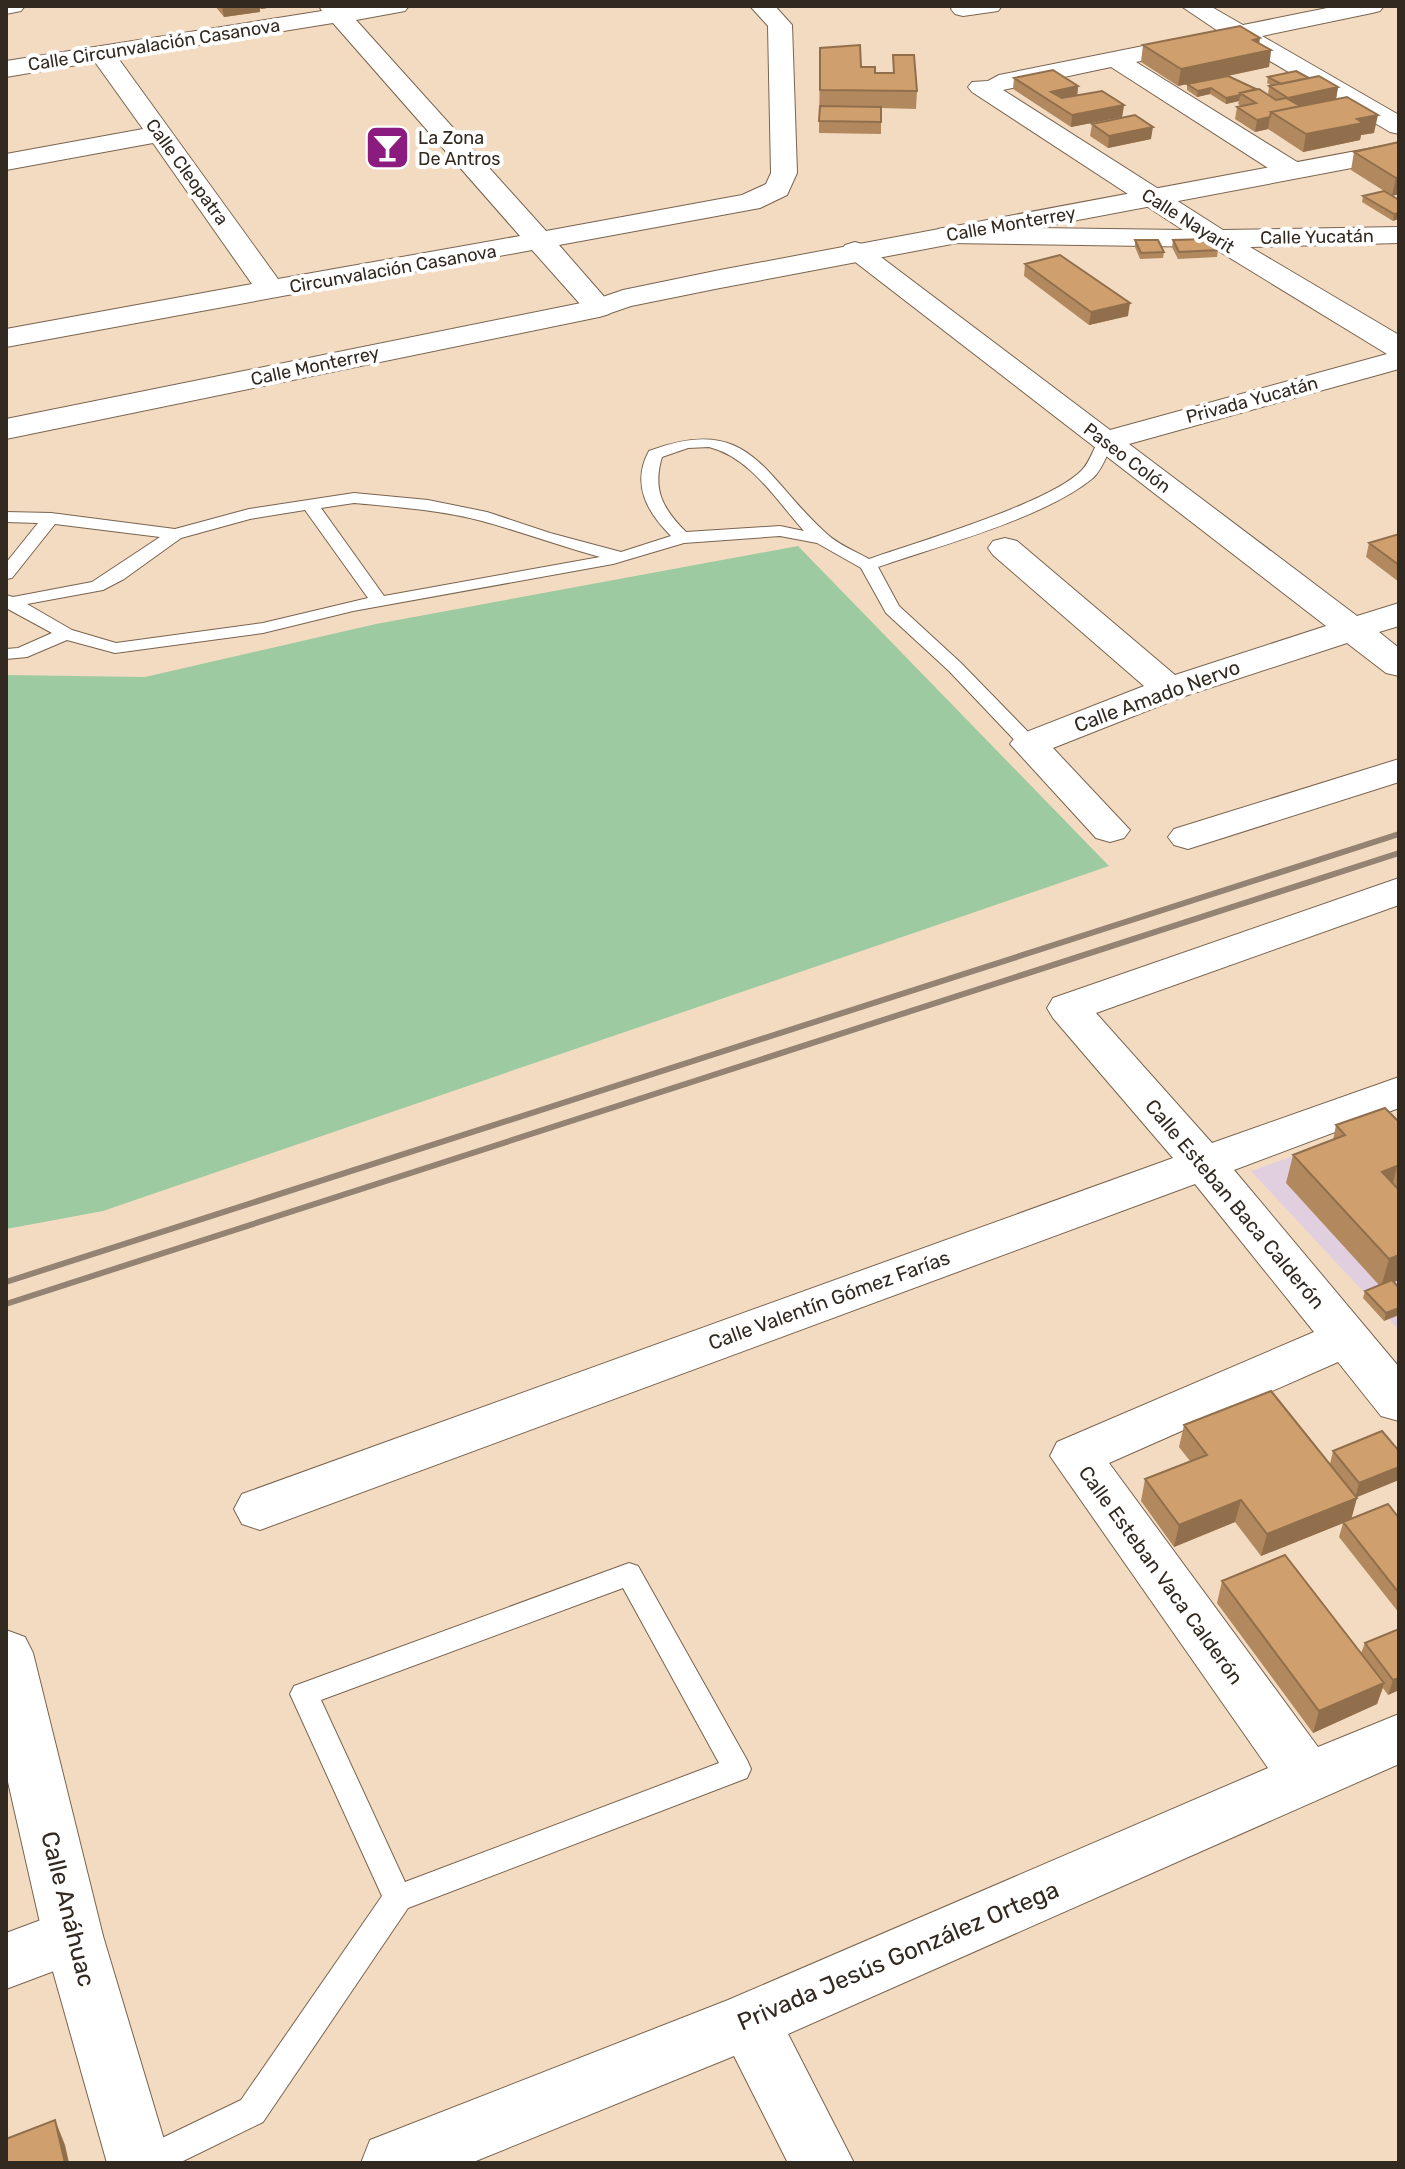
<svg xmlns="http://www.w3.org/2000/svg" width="1405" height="2169" viewBox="0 0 1405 2169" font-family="Rubik,sans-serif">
<rect width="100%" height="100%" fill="#f3dbc2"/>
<path fill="#e1cfdf" d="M1399 1118V1330L1251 1171Z"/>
<path fill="#9dcaa1" d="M798 546 1109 866 103 1211 6 1229V675L145 677 376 624Z"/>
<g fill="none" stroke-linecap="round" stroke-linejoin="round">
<defs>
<path id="lane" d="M1106 436 1114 441C1108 452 1102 470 1093 478 1045 518 938 546 878 567L899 606 961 663 1036 740 1038 744 1036 748H1022L949 671 886 613 861 568 817 543 780 536 684 543 613 564 353 611 263 633 115 653 67 640 27 657 6 659V649L18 648 52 633 6 608V595L13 597 92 582 160 537 55 524 12 578 6 579V563L38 523 6 522V512L51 513 175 529 249 509 354 493 428 500 487 512 550 533 621 552 671 536C647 512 631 484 649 451 751 412 763 477 827 534 839 545 855 551 869 559 917 542 1051 503 1082 470 1090 462 1094 447 1100 438ZM709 447C750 457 777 501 804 531L780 526 686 532C663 509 652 490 662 457L688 448ZM354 503C397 507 440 510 482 521 522 532 560 546 600 557L384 596 321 508ZM305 510 368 598 263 623 116 643 72 630 27 604 103 590 124 579 181 538 250 519Z
M629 1563 638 1566 747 1760 751 1769 747 1778 408 1908 263 2122 179 2163H128L133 2152 241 2100 382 1896 290 1694 294 1686ZM623 1588 719 1763 405 1882 321 1700Z"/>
<path id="street" d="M6 6H25L21 11 6 14Z
M319 6H409L405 11 356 20 546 231 742 195 766 184 771 173 768 26 750 6H775L792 25 797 173 787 195 760 208 559 245 614 308 609 314 599 317 589 314 532 250 6 347V329L252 284 153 143 6 170V154L143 129 95 62 6 77V61L322 11ZM333 23 520 236 278 279 118 58Z
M953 6H1002L998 11 963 16 955 14 951 9Z
M1181 6H1210L1243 25 1337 6H1384L1380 11 1372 13 1262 36 1399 115V134L1390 132 1236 41 1136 62 1302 165 1305 171 1302 177H1282L1111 67 1003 90 1223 230 1399 227V243L1250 247 1399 335V369L1129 444 1357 616 1399 603V626L1379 632 1399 648V676L1386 673 1347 643 1182 697 1053 748 1130 830 1124 838 1110 842 1096 838 1010 744 1016 736 1144 686 993 555 988 548 993 541 1005 538 1017 541 1175 675 1326 626 841 251 845 245 855 242 865 245 1110 430 1387 354 1212 247 948 243 938 241 934 235 938 229 948 227 1183 230 972 92 968 87 972 82 988 81 999 75 1218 31Z
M1399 759V782L1188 849 1174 845 1168 837 1174 829Z
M1399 878V905L1096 1013 1212 1143 1399 1077V1108L1234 1170 1399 1367V1421L1381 1416 1338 1362 1109 1463 1318 1747 1399 1714V1764L788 2034 854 2163H788L734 2056 471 2163H361L370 2140 728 2000 1268 1768 1050 1456 1057 1442 1314 1332 1195 1184 260 1530 242 1524 234 1509 242 1494 1173 1158 1053 1018 1047 1008 1053 998Z
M73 1908 94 1916 103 1936 94 1956 6 1989V1933Z"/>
<path id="secondary" d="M1399 143V159L720 288 631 306 599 317 6 439V419L591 301 623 290 720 270Z
M6 1630 25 1637 33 1653 103 1936 171 2163H107L43 1936 6 1773Z"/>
</defs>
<use href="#lane" stroke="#79644f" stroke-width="2"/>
<use href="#street" stroke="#79644f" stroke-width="2"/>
<use href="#secondary" stroke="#79644f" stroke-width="2"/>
<use href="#lane" fill="#fff" fill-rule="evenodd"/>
<use href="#street" fill="#fff" fill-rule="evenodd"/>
<use href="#secondary" fill="#fff" fill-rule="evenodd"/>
<path stroke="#948372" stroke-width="6" d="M6 1282 1399 834
M6 1304 1399 853"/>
</g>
<path fill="#b2895e" d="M215 6H280L261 9 260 8V12L224 17Z
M1259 43 1271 50 1269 67 1228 76 1268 95 1269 86H1272L1267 83 1268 77 1309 78 1338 87 1336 99 1374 133 1361 135 1360 140 1303 152 1268 129 1255 132 1235 119 1237 107 1241 106 1238 104 1239 101 1226 104 1210 94 1197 97 1187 90V84L1217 78 1178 86 1141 62 1143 45Z
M820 48 875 73H893V55L917 91 916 109 881 108V134L819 133Z
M1014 78 1078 86 1077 95 1124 105 1122 117 1071 127 1013 89Z
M1092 124 1151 139 1108 148 1090 136Z
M1399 142V194L1392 196 1351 170 1354 152Z
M1363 196 1399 200 1393 221 1362 202Z
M1135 240 1164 252 1163 258 1140 259 1135 247Z
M1173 240 1218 250 1217 257 1178 259 1172 247Z
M1025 264 1128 316 1089 325 1024 276Z
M1399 534V582L1366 557 1369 543Z
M1399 1122V1280L1394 1282 1399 1288 1384 1321 1363 1298 1365 1291 1379 1285 1286 1183 1293 1155 1333 1140 1336 1125Z
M1184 1425 1330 1464 1333 1451 1382 1431 1357 1497 1351 1519 1399 1518V1613L1339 1537 1343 1523 1261 1556 1235 1522 1174 1547 1141 1501 1145 1479 1190 1461 1179 1447Z
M1222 1581 1361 1653 1365 1643 1399 1629V1690L1388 1695 1383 1688 1377 1704 1313 1733 1217 1603Z"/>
<path fill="#916f4c" d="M222 6H260V12L224 17Z
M261 6H280L261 9Z
M1260 38 1258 53 1271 50 1269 67 1178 86 1181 69 1253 40Z
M1078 86 1077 98 1053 103 1051 92Z
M1338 87 1336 99 1286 110 1288 98Z
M1211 88 1210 94 1197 97 1198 91Z
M1240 95 1239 101 1226 104V98Z
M1124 105 1122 117 1071 127 1072 115Z
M1378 115 1374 133 1361 135 1360 140 1303 152 1306 134 1357 119Z
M1270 117 1268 129 1255 132 1257 120Z
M1153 127 1151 139 1108 148 1109 136Z
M1399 177V194L1392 196 1396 178Z
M1399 213V219L1393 221 1394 214Z
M1130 303 1128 316 1089 325 1091 312Z
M1397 1166 1390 1195 1382 1172Z
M1399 1255V1280L1381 1287 1389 1259Z
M1399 1308V1315L1384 1321 1386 1313Z
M1399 1467V1480L1355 1498 1359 1483Z
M1357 1498 1351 1520 1261 1556 1267 1534Z
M1241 1500 1235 1522 1174 1547 1179 1525Z
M1399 1678V1690L1388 1695 1393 1680Z
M1384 1683 1377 1704 1313 1733 1319 1711Z
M55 2120 65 2145 69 2163H65Z"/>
<path fill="#cf9f6d" stroke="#916f4c" stroke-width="2" d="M1240 26 1260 38 1253 40 1271 50 1181 69 1143 45Z
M860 45 861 67H875V73H894L893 55H914L917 91 820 90V48Z
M1053 70 1078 86 1051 92 1062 98 1102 91 1124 105 1072 115 1014 78Z
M1296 71 1309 78 1281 84 1268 77Z
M1228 76 1256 89 1240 93V95L1226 98 1211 88 1198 91 1187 84Z
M1319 76 1338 87 1288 98 1269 86Z
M1259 89 1276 100 1286 98 1300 106 1271 112 1270 117 1257 120 1237 107 1256 103 1240 93Z
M1347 97 1378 115 1357 119 1363 123 1306 134 1271 112Z
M820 106 881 107V122L819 121Z
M1135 115 1153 127 1109 136 1092 124Z
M1399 142V177L1396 178 1354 152Z
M1384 191 1399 200V213L1394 214 1363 196Z
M1211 239 1218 250 1179 252 1173 240Z
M1135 240H1158L1164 252 1141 253Z
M1060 255 1130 303 1091 312 1025 264Z
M1399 534V565L1369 543Z
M1385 1108 1399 1122V1168L1397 1166 1382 1172 1399 1190V1255L1389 1259 1293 1155 1345 1135 1336 1125Z
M1392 1280 1399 1288V1308L1386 1313 1365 1291Z
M1271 1391 1357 1498 1267 1534 1241 1500 1179 1525 1145 1479 1207 1455 1184 1425Z
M1382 1431 1399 1451V1467L1359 1483 1333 1451Z
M1388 1504 1399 1518V1593L1343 1522Z
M1285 1555 1384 1683 1319 1711 1222 1581Z
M1399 1629V1678L1393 1680 1365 1643Z
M55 2120 65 2163H6V2139Z"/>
<defs>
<symbol id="bar-square" viewBox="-11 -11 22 22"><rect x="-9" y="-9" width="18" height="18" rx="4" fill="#8b1b7e" stroke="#fff"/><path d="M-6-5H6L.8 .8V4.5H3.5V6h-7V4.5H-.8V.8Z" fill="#fff"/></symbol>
</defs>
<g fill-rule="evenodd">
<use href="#bar-square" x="362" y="122" width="51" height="51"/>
</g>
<g text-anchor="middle" stroke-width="8" stroke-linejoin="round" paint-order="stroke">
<g font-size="18" fill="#322920" stroke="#fff">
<text transform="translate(154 45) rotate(-9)" y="6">Calle Circunvalación Casanova</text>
<text transform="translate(187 172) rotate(54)" y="6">Calle Cleopatra</text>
<text transform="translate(1188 221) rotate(32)" y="6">Calle Nayarit</text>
<text transform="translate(1011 224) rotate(-10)" y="6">Calle Monterrey</text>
<text transform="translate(1317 237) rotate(-1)" y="6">Calle Yucatán</text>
<text transform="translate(393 269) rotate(-10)" y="6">Circunvalación Casanova</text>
<text transform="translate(315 366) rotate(-12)" y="6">Calle Monterrey</text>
<text transform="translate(1252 400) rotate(-15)" y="6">Privada Yucatán</text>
<text transform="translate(1127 458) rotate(37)" y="6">Paseo Colón</text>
</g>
<g font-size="18" fill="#322920" stroke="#fff" text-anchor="start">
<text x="418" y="144">La Zona<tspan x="418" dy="21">De Antros</tspan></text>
</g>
<g font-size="20" fill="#322920" stroke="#fff">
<text transform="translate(1157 696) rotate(-20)" y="7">Calle Amado Nervo</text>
<text transform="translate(1235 1204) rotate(50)" y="7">Calle Esteban Baca Calderón</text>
<text transform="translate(829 1300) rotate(-20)" y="7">Calle Valentín Gómez Farías</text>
<text transform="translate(1161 1575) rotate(54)" y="7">Calle Esteban Vaca Calderón</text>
</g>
<g font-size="24" fill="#322920" stroke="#fff">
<text transform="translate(68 1909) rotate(76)" y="8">Calle Anáhuac</text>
<text transform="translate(898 1956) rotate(-23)" y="8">Privada Jesús González Ortega</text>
</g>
</g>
<rect width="1405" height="2169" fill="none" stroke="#322920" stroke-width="16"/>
</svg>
